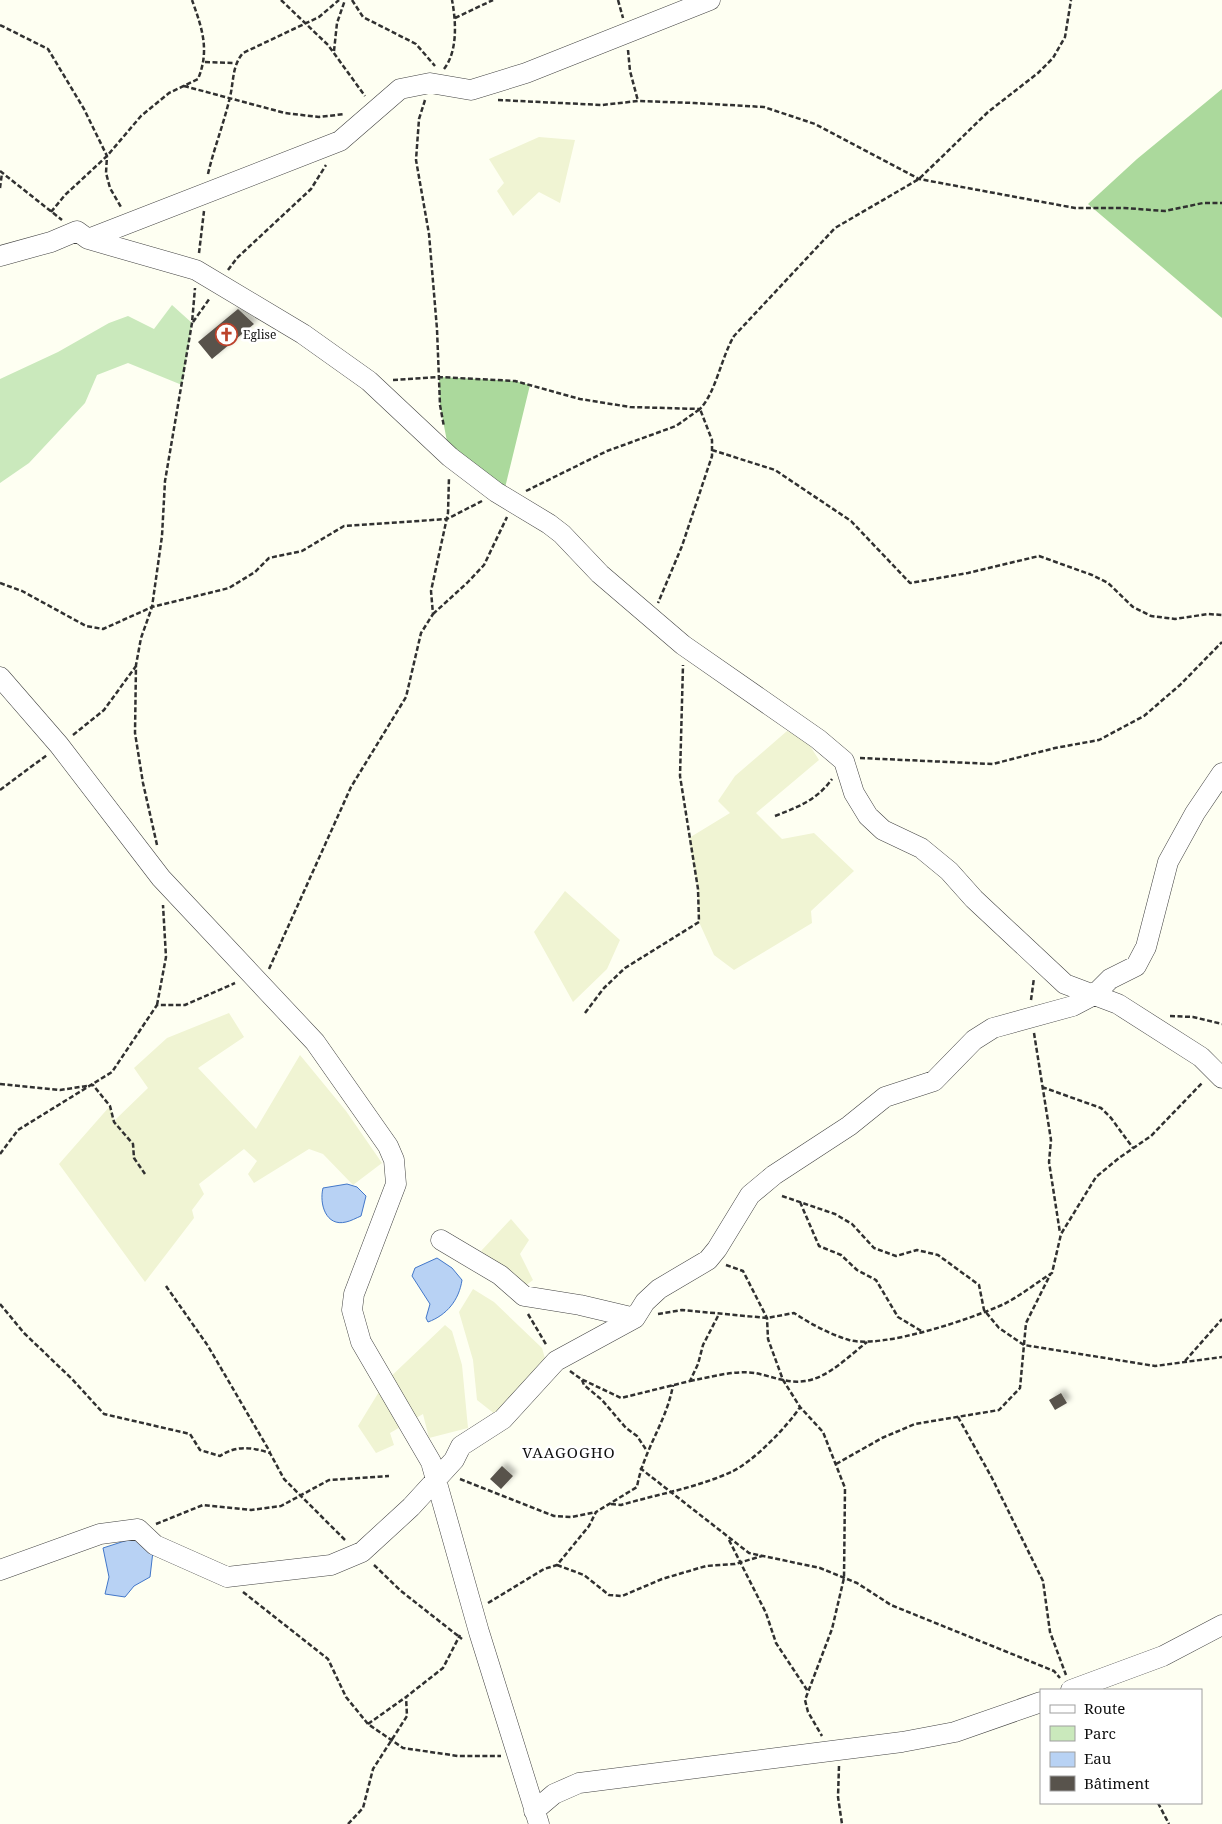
<svg xmlns="http://www.w3.org/2000/svg" width="1222" height="1824" viewBox="0 0 1222 1824" font-family="'Noto Serif',serif">
<defs>
<filter id="shadow"><feDropShadow dx="4.5" dy="-4.5" stdDeviation="2.5" flood-color="#0004"/></filter>
</defs>
<rect width="100%" height="100%" fill="#fefff2"/>
<path fill="#f0f4d3" d="M539 137 575 140 560 203 539 192 513 216 497 191 504 183 489 159Z
M787 731 805 738 819 760 756 813 782 839 814 833 854 871 811 911 812 923 734 970 714 955 699 922 698 889 689 838 730 813 718 801 735 776Z
M565 891 620 940 607 969 573 1002 534 932Z
M229 1013 244 1037 198 1068 256 1129 300 1055 346 1111 382 1163 353 1185 323 1154 309 1149 254 1183 248 1174 257 1161 244 1149 199 1184 204 1194 192 1210 194 1218 145 1282 59 1164 110 1106 114 1121 148 1088 134 1068 167 1038Z
M511 1219 529 1240 520 1254 533 1280 525 1286 481 1251Z
M473 1289 494 1302 542 1348 546 1362 496 1415 477 1400 473 1360 459 1312Z
M445 1325 452 1331 462 1365 468 1428 429 1438 423 1414 390 1433 394 1445 376 1453 358 1426 385 1382Z"/>
<path fill="#cae9bc" d="M172 305 192 323 182 385 128 363 97 375 85 403 29 463 0 483V379L58 352 109 323 128 316 154 329Z"/>
<path fill="#abd99c" d="M1222 89V318L1088 204 1137 159Z
M439 377 515 381 530 385 503 496 450 457 440 405Z"/>
<path fill="#b8d2f4" stroke="#4277c9" d="M347 1184 357 1187 366 1196 361 1216C356 1218 351 1221 346 1222 326 1227 319 1204 323 1188Z
M437 1258 452 1268 462 1280C459 1300 447 1315 428 1322L426 1318 430 1304 412 1276 415 1268Z
M134 1538 153 1551 150 1577 134 1586 125 1597 105 1594 109 1577 103 1548Z"/>
<path fill="#58534c" filter="url(#shadow)" d="M238 309 254 324 212 359 198 342Z
M1061 1393 1067 1403 1055 1410 1049 1400Z
M502 1466 513 1476 501 1489 490 1479Z"/>
<g fill="none" stroke-linecap="round" stroke-linejoin="round">
<defs>
<path id="minor" d="M88 239 196 270 303 334 369 381 450 457 496 492 549 524 562 534 600 574 683 645 818 739 844 761 854 793 868 816 883 830 921 848 949 871 974 899 1065 984 1118 1004 1201 1057 1222 1078
M0 256 51 242 77 231 88 239 340 141 400 89 430 83 471 90 526 73 710 0
M0 677 59 745 161 878 315 1042 388 1146 394 1160 396 1184 354 1294 352 1310 361 1342 431 1462 479 1632 539 1824
M441 1240 500 1275 524 1296 580 1305 635 1318
M0 1570 100 1534 138 1529 155 1545 227 1577 331 1565 362 1552 411 1507 454 1460 461 1446 503 1419 556 1361 635 1318 645 1302 659 1289 708 1260 717 1249 750 1195 774 1175 849 1126 885 1097 934 1081 974 1040 993 1028 1073 1006 1094 995 1110 979 1136 966 1146 947 1168 862 1195 813 1222 773
M1071 1690 1163 1656 1222 1625
M534 1811 554 1794 579 1783 902 1742 955 1732 1041 1702"/>
</defs>
<use href="#minor" stroke="#424242" stroke-width="21"/>
<path stroke="#313131" stroke-width="2.5" stroke-dasharray="5 2.5" stroke-linecap="butt" d="M281 0 328 45 365 96
M352 0 363 17 416 44 435 66
M618 0 623 18
M455 18 493 0
M0 25 48 49 84 109 107 156 106 173 110 188 121 207
M628 50 630 71 638 101
M334 51 337 23 345 0
M205 62 235 63
M444 69C458 51 456 21 452 0
M184 86 285 113 319 117 345 114
M425 100 419 119 416 160 429 234 437 329 440 405 444 427
M498 100 602 105 638 101 694 103 764 107 815 124 919 179 1075 208H1124L1165 211 1203 203H1222
M0 171 62 220
M208 174C214 148 224 123 230 97 234 80 232 66 243 53L319 17 339 0
M0 188 2 173
M51 212 65 195 107 156 141 116 169 93 198 79C210 50 202 28 192 0
M199 253 204 211
M228 270 237 258 311 189 326 165
M193 322 210 298
M393 380 439 377 515 381 580 399 630 407 700 409C716 392 721 358 734 336L835 228 919 179 988 112 1038 73 1053 58 1065 37 1071 0
M712 450 775 470 851 521 910 583 968 573 1039 556 1092 575 1108 583 1133 607 1151 616 1175 619 1208 614 1222 615
M526 491 607 451 676 426 700 409 712 440V456L682 546 658 603
M0 583 22 591 86 626 103 629 152 607 229 588 255 572 269 558 302 551 344 526 447 519 482 501
M433 614 467 583 484 565 507 517
M73 735 104 710 136 666
M860 758 993 764 1055 748 1099 740 1144 716 1180 685 1222 642
M0 790 47 755
M775 816C798 807 817 800 832 779
M157 845 143 783 135 733 136 665 141 638 152 607 162 536 165 481 192 323 195 288
M269 969 351 787 406 697 421 633 433 614 431 591 448 513 449 477
M1031 1000 1034 978
M157 1005 166 957 163 905
M585 1013 604 988 625 968 699 922 698 889 680 776 683 665
M1170 1016 1193 1017 1222 1024
M1034 1033 1051 1140 1049 1162 1060 1233
M0 1084 60 1090 93 1085 110 1106 114 1122 133 1144 134 1158 145 1174
M1042 1087 1101 1108 1111 1118 1133 1148
M0 1154 18 1130 112 1072 157 1005H185L235 983
M782 1196 835 1214 852 1224 874 1248 896 1256 917 1250 938 1255 979 1285 984 1310 999 1328 1024 1345 1155 1366 1222 1357
M800 1202 819 1246 841 1255 857 1270 876 1280 898 1317 923 1332
M726 1265 743 1271 767 1318 768 1339 783 1380 800 1407 823 1432 845 1488 844 1578 832 1629 805 1700 808 1712 822 1736
M166 1286 208 1346 270 1452
M0 1304 24 1333 72 1379 104 1414 190 1434 200 1450 220 1456C237 1445 251 1447 270 1453L284 1479 345 1540
M528 1314 547 1346
M658 1314 682 1310 767 1318 794 1313C811 1324 829 1334 849 1340 883 1349 971 1319 1004 1304 1020 1296 1036 1283 1052 1273L1061 1234 1096 1177 1119 1158 1151 1136 1203 1082
M1185 1361 1222 1319
M570 1371 581 1379 621 1398 690 1381 698 1364 703 1345 719 1314
M582 1380 584 1385 602 1400 626 1428 637 1436 647 1451
M690 1381C711 1377 734 1370 755 1373 771 1376 788 1384 805 1381 828 1378 849 1356 867 1342
M958 1417 992 1478 1043 1581 1050 1632 1066 1675
M836 1464 882 1438 915 1424 999 1410 1020 1388 1026 1323 1051 1273
M640 1468 749 1553 820 1568 857 1583 891 1605 1054 1671 1060 1678
M460 1479 554 1516 572 1517 596 1512
M611 1504 621 1505C658 1494 696 1488 731 1472 752 1463 788 1426 800 1407
M156 1524 203 1505 251 1510 281 1506 329 1480 389 1476
M729 1540 766 1613 776 1643 807 1690
M374 1565 401 1591 462 1639
M557 1565 584 1575 609 1595 622 1596 662 1579 706 1566 735 1564 762 1556
M243 1592 328 1659 346 1697 368 1724 403 1748 458 1756H501
M488 1603 544 1569 557 1565 589 1526 596 1512 637 1487C643 1451 667 1421 673 1385
M368 1724 406 1697
M839 1766 838 1797 842 1824
M1158 1803 1169 1824
M348 1824 363 1808 373 1769 407 1716 406 1697 443 1668 460 1635"/>
<use href="#minor" stroke="#fff" stroke-width="20"/>
</g>
<defs>
<symbol id="church-ring" viewBox="-11 -11 22 22"><circle r="9.5" fill="#fff" stroke="#bc422b" stroke-width="1.5"/><path d="M-1.2-6h2.4v3.5h3.3v2.4h-3.3V6h-2.4V-.1h-3.3v-2.4h3.3Z" fill="#bc422b"/></symbol>
</defs>
<g fill-rule="evenodd">
<use href="#church-ring" x="214" y="322" width="25" height="25"/>
</g>
<g text-anchor="middle" stroke-width="5" stroke-linejoin="round" paint-order="stroke">
<g font-size="12" fill="#0f0f0f" stroke="#fff" text-anchor="start">
<text x="243" y="339">Eglise</text>
</g>
<g font-size="15" letter-spacing="1" fill="#0f0f0f" stroke="#fff">
<text x="569" y="1458">VAAGOGHO</text>
</g>
</g>
<rect x="1040" y="1689" width="162" height="115" fill="#ffffff" stroke="#9f9f9f"/>
<rect x="1050" y="1705" width="25" height="8" fill="#ffffff" stroke="#9f9f9f"/>
<text x="1084" y="1714" font-size="15" fill="#0f0f0f">Route</text>
<rect x="1050" y="1726" width="25" height="15" fill="#cae9bc" stroke="#9f9f9f"/>
<text x="1084" y="1739" font-size="15" fill="#0f0f0f">Parc</text>
<rect x="1050" y="1752" width="25" height="15" fill="#b8d2f4" stroke="#9f9f9f"/>
<text x="1084" y="1764" font-size="15" fill="#0f0f0f">Eau</text>
<rect x="1050" y="1776" width="25" height="15" fill="#58534c" stroke="#9f9f9f"/>
<text x="1084" y="1789" font-size="15" fill="#0f0f0f">Bâtiment</text>
</svg>
